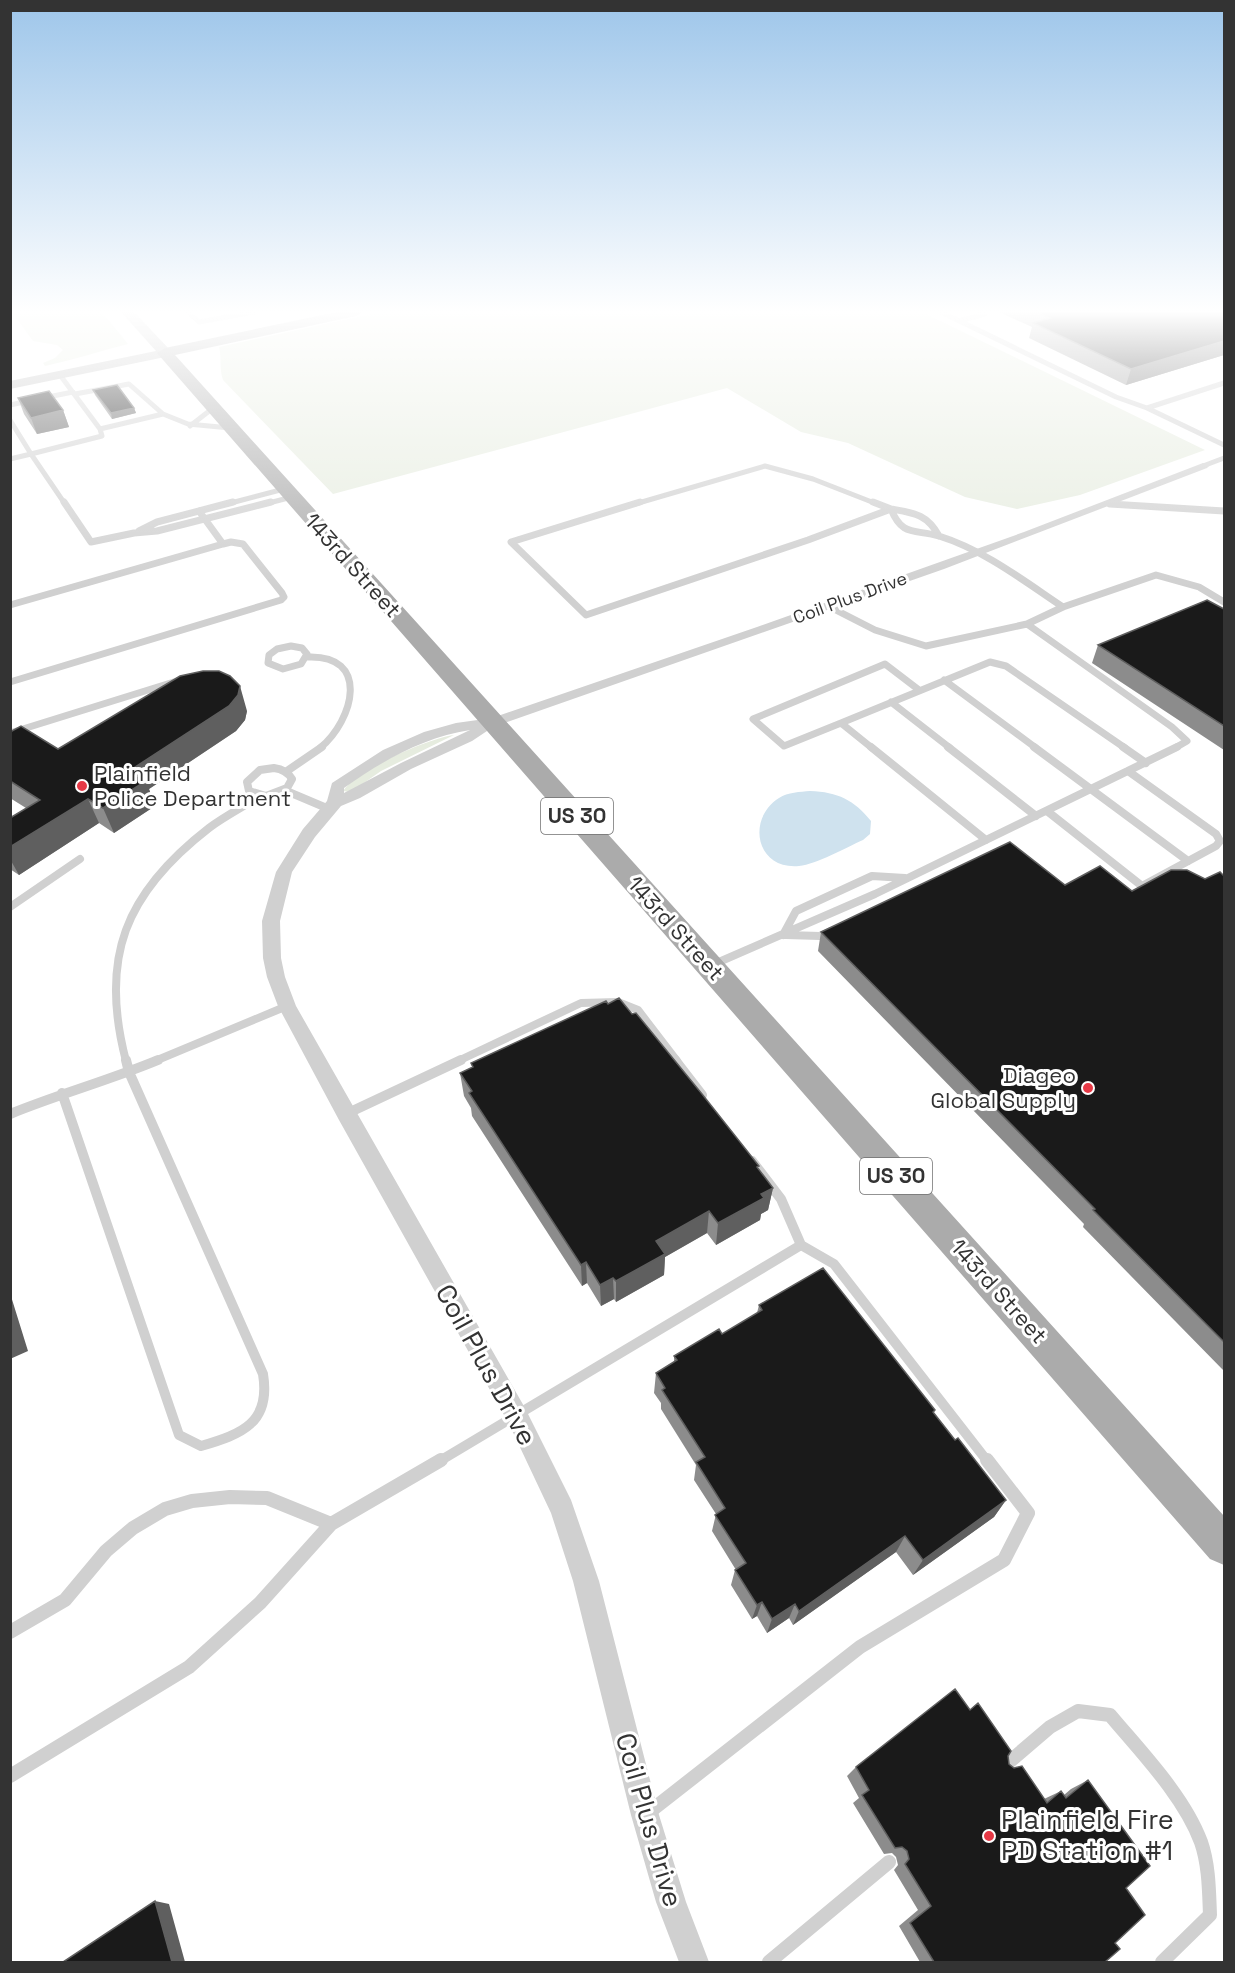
<svg xmlns="http://www.w3.org/2000/svg" width="1235" height="1973" viewBox="0 0 1235 1973" font-family="'Space Grotesk',sans-serif">
<rect width="100%" height="100%" fill="#fff"/>
<path fill="#e6ecdf" d="M12 312H102L128 344C100 351 73 360 45 366L43 363 55 358 63 350 57 345 33 341Z
M381 312H922L1205 450 1080 495 1017 509 965 497 848 443 801 432 727 388 333 494 223 380C219 368 222 359 219 347Z
M454 735 381 771 351 792 343 791C358 769 427 739 454 735Z"/>
<path fill="#cfe2ee" d="M810 791C838 792 854 800 871 821L870 834 863 840C845 848 817 864 799 866 756 870 746 819 779 798 788 792 800 792 810 791Z"/>
<g fill="none" stroke-linecap="round" stroke-linejoin="round">
<path stroke="#d0d0d0" stroke-width="5" d="M188 312 199 322 254 312
M941 312 1116 397 1147 408 1224 445
M959 321 985 314 980 312
M60 375 100 429 163 414 188 424 230 428
M75 394 129 384 163 414
M43 398 73 392
M10 405 29 401
M1147 408 1224 383
M10 420 31 454 102 436 100 429
M190 426 213 408
M10 459 31 454 65 504
M1203 466 1224 458
M227 504 284 489
M265 504 292 497
M635 504 765 466 813 479 877 504"/>
<path stroke="#d0d0d0" stroke-width="7" d="M64 502 91 542 134 533 157 531 271 502
M640 502 511 542 586 615 808 540 891 509
M873 502 891 509
M1110 504 1224 511
M891 509C914 513 927 514 939 536
M891 509C902 537 915 529 939 536 984 550 1024 581 1063 607
M139 531 157 522 233 502
M10 605 223 544
M828 606 875 630 926 646 1027 624
M291 646 302 648 307 654 301 664 283 669 268 663 269 655 277 649Z
M307 657C371 654 354 720 320 748
M944 680 1036 748
M10 682 281 600 284 597 282 593 243 544 231 542 223 544 199 511
M891 702 950 748
M841 723 990 662 1006 666 1125 748
M10 733 177 681
M872 748 841 723 784 746 753 719 885 664 919 690
M1175 748 1187 741 1172 727 1027 624 1063 607 1156 575 1199 587 1224 602"/>
<path stroke="#d0d0d0" stroke-width="8" d="M871 747 986 840
M948 747 1036 816
M1034 747 1188 861
M1123 747 1146 763
M274 768C282 769 288 772 292 779L287 788 266 796 249 791 247 782 260 770Z
M287 771 322 747
M284 790 329 809
M1047 811 1142 886 1216 846 1220 841 1216 834 1128 771
M10 907 80 859
M783 935 796 911 872 876 905 878
M786 935 820 936 831 931
M712 965 875 894 1177 747
M126 1061C99 958 125 893 209 828 225 816 243 807 260 796
M155 1061 287 1006
M458 1061 581 1003 618 1002 638 1010 677 1061"/>
<path stroke="#d0d0d0" stroke-width="10" d="M675 1060 702 1095
M62 1093 179 1435 201 1446C242 1434 271 1423 263 1374L129 1072 126 1060
M10 1114C59 1094 110 1080 158 1060
M346 1114 461 1060
M801 1245 834 1264 988 1462
M438 1462 801 1245 781 1199 752 1161"/>
<path stroke="#d0d0d0" stroke-width="14" d="M10 1632 65 1600 106 1551 133 1528 165 1509 192 1501 230 1497 267 1498 331 1524 441 1460
M1002 1768 1050 1727 1078 1711 1110 1715C1141 1752 1184 1796 1201 1842 1209 1865 1209 1891 1210 1915L1162 1962
M10 1776 189 1667 260 1603 331 1524
M648 1813 860 1647 1004 1560 1028 1513 987 1460
M769 1962 889 1862"/>
<path fill="#d0d0d0" fill-rule="evenodd" d="M1203 463 1209 466 1207 468 944 569 493 727 472 741 411 769 360 798 341 806 315 837 292 872 280 921 281 958 285 977 296 1006 525 1408 571 1500 599 1581 659 1815 686 1902 709 1962H679L656 1902 631 1815 573 1581 551 1513 509 1424 339 1120 278 1006 267 977 263 958 262 921 276 872 303 829 327 801 332 783 383 750 424 732 456 723 492 718 757 627 1024 532ZM470 730 401 763 344 793V788C382 761 424 737 470 730Z"/>
<path fill="#bdbdbd" fill-rule="evenodd" d="M121 312H134L170 350 172 353 170 356 10 389V381L156 351Z"/>
<path fill="#ababab" fill-rule="evenodd" d="M337 312H363L356 316 175 355 1224 1516V1565L1210 1559 157 353 165 348Z"/>
</g>
<path fill="#8c8c8c" d="M999 312H1224V355L1126 385 1029 338 1032 327Z
M93 390 134 408 136 413 112 419 95 395Z
M18 398 63 410 69 427 37 434 24 414Z
M1224 609V750L1092 663 1098 645Z
M247 711 245 720 236 731 149 789 155 806 114 833 99 823 19 875 10 869V818L26 808 10 798V732L58 749Z
M1224 876V1371L1083 1227 1084 1224 818 951 821 932 1065 885 1132 891Z
M471 1063 759 1170 773 1188 768 1210 761 1214 760 1220 716 1245 707 1233 665 1257 664 1275 616 1302 614 1299 601 1306 587 1283 582 1286 472 1116 471 1108 464 1096 460 1073 472 1067Z
M759 1305 935 1410 934 1413 955 1440 1006 1500 994 1517 913 1575 896 1552 793 1625 789 1618 767 1633 757 1616 752 1619 731 1585 735 1570H736L712 1531 716 1514 694 1480 696 1465 661 1409V1403L654 1393 656 1373 674 1362V1356L722 1334 757 1313Z
M970 1710 1008 1756 1009 1764 1044 1799 1061 1791 1064 1795 1071 1789 1088 1780 1126 1888 1115 1943 1105 1962H920L899 1926 918 1910 894 1870 898 1865 896 1857 892 1853 884 1854 853 1803 859 1798 847 1776 856 1767Z"/>
<path fill="#5f5f5f" d="M1224 341V355L1126 385 1131 369Z
M134 408 136 413 112 419 111 413Z
M63 410 69 427 37 434 31 418Z
M240 686 247 711 245 720 236 731 149 789 155 806 114 833 103 808 129 771Z
M88 799 99 823 19 875 10 859V847Z
M773 1188 768 1210 761 1214 760 1220 716 1245 718 1223 761 1194Z
M709 1211 707 1233 665 1257 664 1275 616 1302V1281L656 1241Z
M586 1262 587 1283 582 1286 581 1265Z
M613 1278 614 1299 601 1306 600 1285Z
M10 1293 28 1351 10 1359Z
M1006 1500 994 1517 913 1575 923 1560Z
M905 1536 896 1552 793 1625 799 1611Z
M762 1602 757 1616 752 1619 757 1605Z
M795 1604 789 1618 767 1633 772 1619Z
M155 1901 169 1904 185 1962H172Z"/>
<path fill="#1a1a1a" stroke="#5f5f5f" stroke-width="1.5" d="M1036 312H1224V341L1131 369 1033 323 1050 318Z
M117 385 134 408 111 413 93 390Z
M49 391 63 410 31 418 18 398Z
M1207 600 1224 609V726L1098 645Z
M203 671H219L230 676 240 686 238 695 229 706 129 771 146 781 103 808 88 799 10 847V818L40 800 10 781V732L21 726 58 749 180 676Z
M1010 842 1065 885 1100 866 1132 891 1171 870H1187L1205 879 1220 872 1224 876V1342L1093 1210 1095 1209 821 932Z
M619 998 632 1014 636 1013 702 1094 759 1166 757 1167 773 1188 761 1194 764 1198 718 1223 709 1211 656 1241 665 1254 616 1281 613 1278 600 1285 586 1262 581 1265 469 1093 472 1091 460 1073 473 1067 471 1063 606 1001 608 1004Z
M823 1268 935 1410 933 1412 955 1440 958 1438 1006 1500 923 1560 905 1536 799 1611 795 1604 772 1619 762 1602 757 1605 735 1570 746 1563 715 1515 725 1508 696 1462 705 1457 662 1390 665 1388 656 1373 677 1360 674 1356 719 1329 722 1334 762 1310 759 1305Z
M955 1689 970 1710 978 1703 1011 1751 1008 1756 1009 1764 1014 1768 1022 1766 1047 1803 1061 1791 1066 1798 1088 1780 1150 1866 1126 1888 1145 1915 1115 1943 1120 1949 1105 1962H934L910 1923 931 1906 905 1864 909 1859 907 1851 902 1847 895 1848 862 1795 869 1790 856 1767Z
M155 1901 172 1962H63Z"/>
<linearGradient id="sky" x2="0" y2="1"><stop stop-color="#9ec6ea"/><stop offset="0.53" stop-color="#fff"/><stop offset="1" stop-color="#fff" stop-opacity="0"/></linearGradient>
<rect width="1235" height="588" fill="url(#sky)"/>
<g fill="#e63946" stroke="#fff" stroke-width="2">
<circle cx="82" cy="786" r="6"/>
<circle cx="1088" cy="1088" r="6"/>
<circle cx="989" cy="1836" r="6"/>
</g>
<g text-anchor="middle" stroke-width="6" stroke-linejoin="round" paint-order="stroke">
<g font-size="18" fill="#333" stroke="#fff">
<text transform="translate(850 598) rotate(-20)" y="6">Coil Plus Drive</text>
</g>
<g fill="#fff" stroke="#707070" stroke-width="1.5">
<rect x="541" y="798" width="72" height="36" rx="4.5"/>
<rect x="860" y="1158" width="72" height="36" rx="4.5"/>
</g>
<g font-size="21" font-weight="bold" fill="#333">
<text x="577" y="823">US 30</text>
<text x="896" y="1183">US 30</text>
</g>
<g font-size="22" fill="#333" stroke="#fff">
<text transform="translate(353 565) rotate(48)" y="8">143rd Street</text>
<text transform="translate(676 928) rotate(48)" y="8">143rd Street</text>
<text transform="translate(999 1291) rotate(48)" y="8">143rd Street</text>
</g>
<g font-size="22" fill="#333" stroke="#fff" text-anchor="start">
<text x="94" y="781">Plainfield<tspan x="94" dy="25">Police Department</tspan></text>
<text x="1076" y="1083" text-anchor="end">Diageo<tspan x="1076" dy="25">Global Supply</tspan></text>
</g>
<g font-size="27" fill="#333" stroke="#fff">
<text transform="translate(486 1365) rotate(61)" y="9">Coil Plus Drive</text>
<text transform="translate(649 1820) rotate(74)" y="9">Coil Plus Drive</text>
</g>
<g font-size="27" fill="#333" stroke="#fff" text-anchor="start">
<text x="1001" y="1829">Plainfield Fire<tspan x="1001" dy="31">PD Station #1</tspan></text>
</g>
</g>
<rect width="1235" height="1973" fill="none" stroke="#333333" stroke-width="24"/>
</svg>
